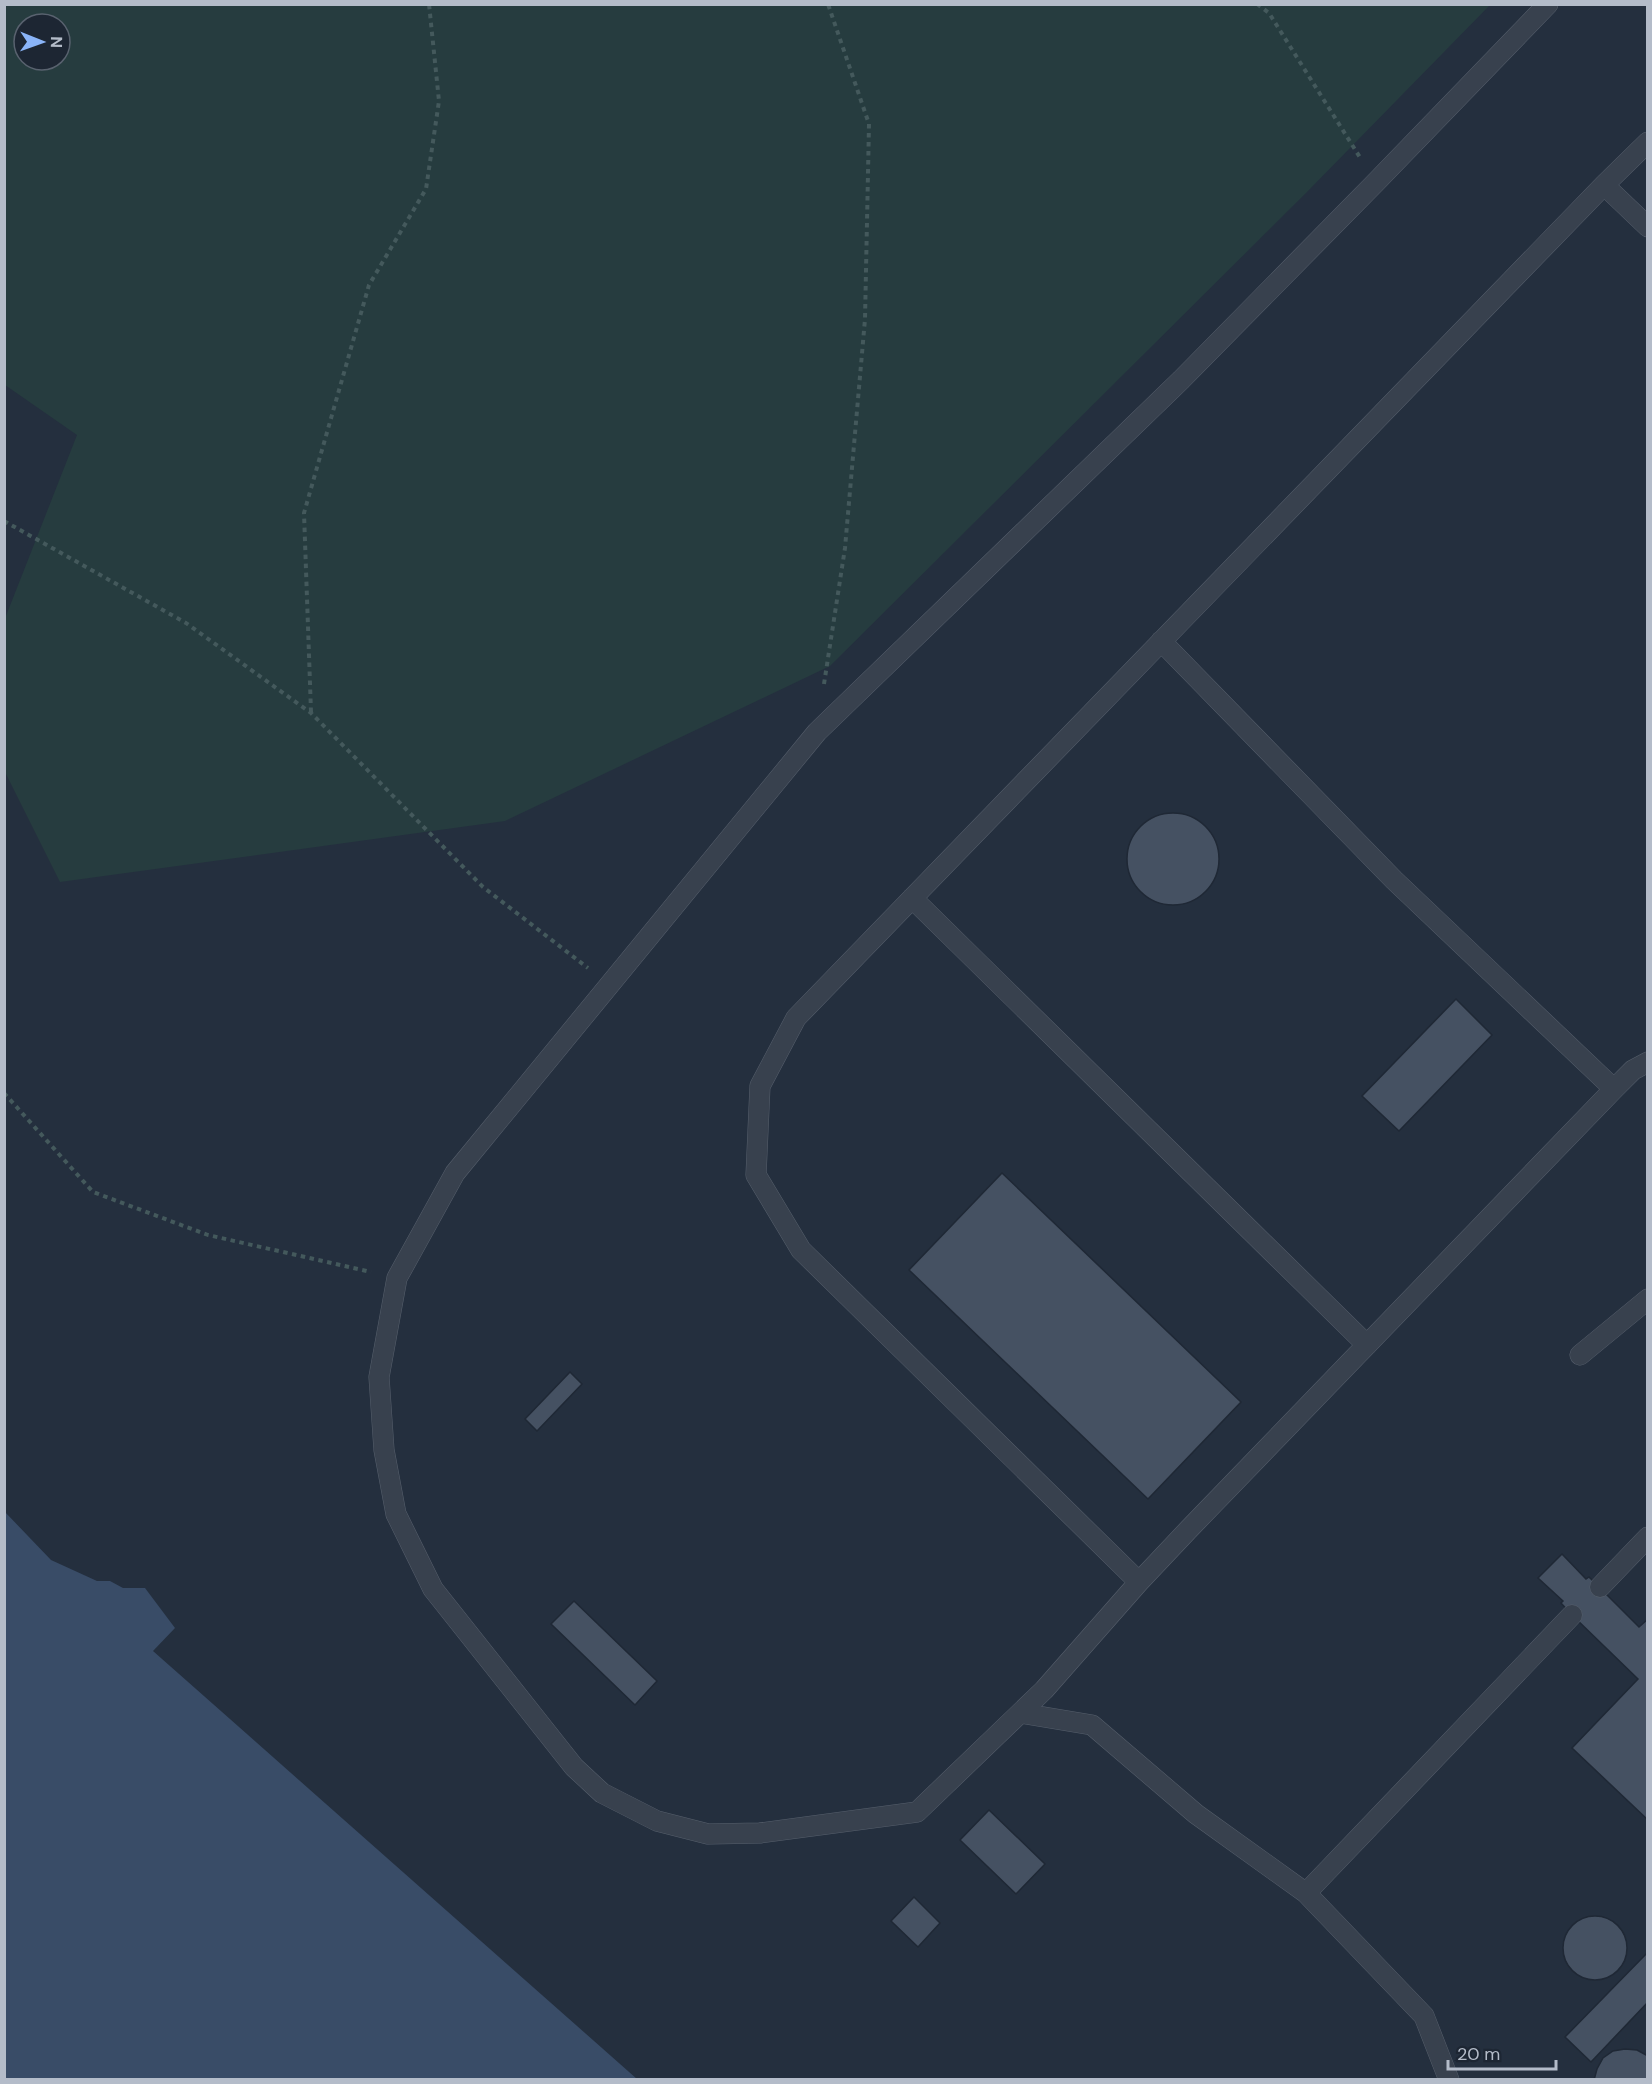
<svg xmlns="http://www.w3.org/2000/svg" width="1652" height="2084" viewBox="0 0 1652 2084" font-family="'DM Sans',sans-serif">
<rect width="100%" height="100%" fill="#242f3e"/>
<path fill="#263c3f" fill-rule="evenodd" d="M5 4H1490V5L1306 193 830 666 505 821 60 882 5 772 4 621 77 435 5 385ZM24 24H60V60H24Z"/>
<path fill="#394c67" d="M5 1512 51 1560 97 1581H110L123 1588H145L175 1628 153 1651 637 2079H5Z"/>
<path fill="#455162" stroke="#1f2835" stroke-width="1.5" d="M1127 859a46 46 0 1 1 92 0a46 46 0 1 1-92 0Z
M1456 999 1492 1035 1399 1131 1362 1096Z
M1002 1173 1241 1402 1148 1499 909 1270Z
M570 1372 582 1384 537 1431 525 1419Z
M1562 1554 1586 1579 1589 1577 1639 1627 1648 1619V1820L1572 1748 1638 1679 1572 1615 1561 1603 1563 1601 1538 1578Z
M574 1601 657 1681 635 1705 551 1624Z
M989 1810 1045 1864 1016 1894 960 1840Z
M914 1897 940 1923 918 1947 891 1921Z
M1563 1948a32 32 0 1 1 64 0a32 32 0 1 1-64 0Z
M1648 1952V2002L1591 2062 1565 2037Z
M1625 2049 1637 2050 1648 2056V2080H1594L1597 2069 1603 2058 1613 2051Z"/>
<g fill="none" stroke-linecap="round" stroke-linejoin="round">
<defs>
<path id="lane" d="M1548 4 1376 182 1181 380 817 732 455 1173 397 1278 379 1377 384 1450 396 1514 433 1589 574 1767 602 1793 657 1821 708 1834 760 1833 917 1812 1044 1690 1139 1582 1189 1529 1614 1089 1633 1070 1648 1062
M1604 185 1648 227
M1161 641 1394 880 1614 1089
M912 898 1367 1345
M1580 1355 1648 1299
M1139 1582 801 1250 756 1175 760 1086 796 1018 1604 185 1648 142
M1600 1587 1648 1537
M1020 1713 1092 1725 1196 1814 1306 1893 1424 2016 1449 2080
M1306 1893 1572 1615"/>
</defs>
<use href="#lane" stroke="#565f6c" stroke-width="21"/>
<path stroke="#44595c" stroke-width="4" stroke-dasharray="4.5 4.5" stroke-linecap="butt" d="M1257 4 1269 13 1361 159
M4 521 186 623 311 713 483 887 588 968
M824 684 845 548 865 319 869 124 828 4
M311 712 304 513 369 285 426 189 439 101 429 4
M4 1093 93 1192 208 1235 371 1272"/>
<use href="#lane" stroke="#38414e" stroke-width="20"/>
</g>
<rect width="1652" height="2084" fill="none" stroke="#b4bcc9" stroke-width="12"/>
<g transform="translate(42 42) rotate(91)"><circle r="28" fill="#1d2633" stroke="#59626f" stroke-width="1.5"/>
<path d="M0-4.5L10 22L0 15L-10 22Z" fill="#8ab4f8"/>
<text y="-9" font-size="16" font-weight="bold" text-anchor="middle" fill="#b4bcc9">N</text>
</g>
<path d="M1448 2060v9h108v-9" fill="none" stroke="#b4bcc9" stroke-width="3"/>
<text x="1457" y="2060" font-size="18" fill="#b4bcc9" stroke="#1d2633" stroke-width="4.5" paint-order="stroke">20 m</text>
</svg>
